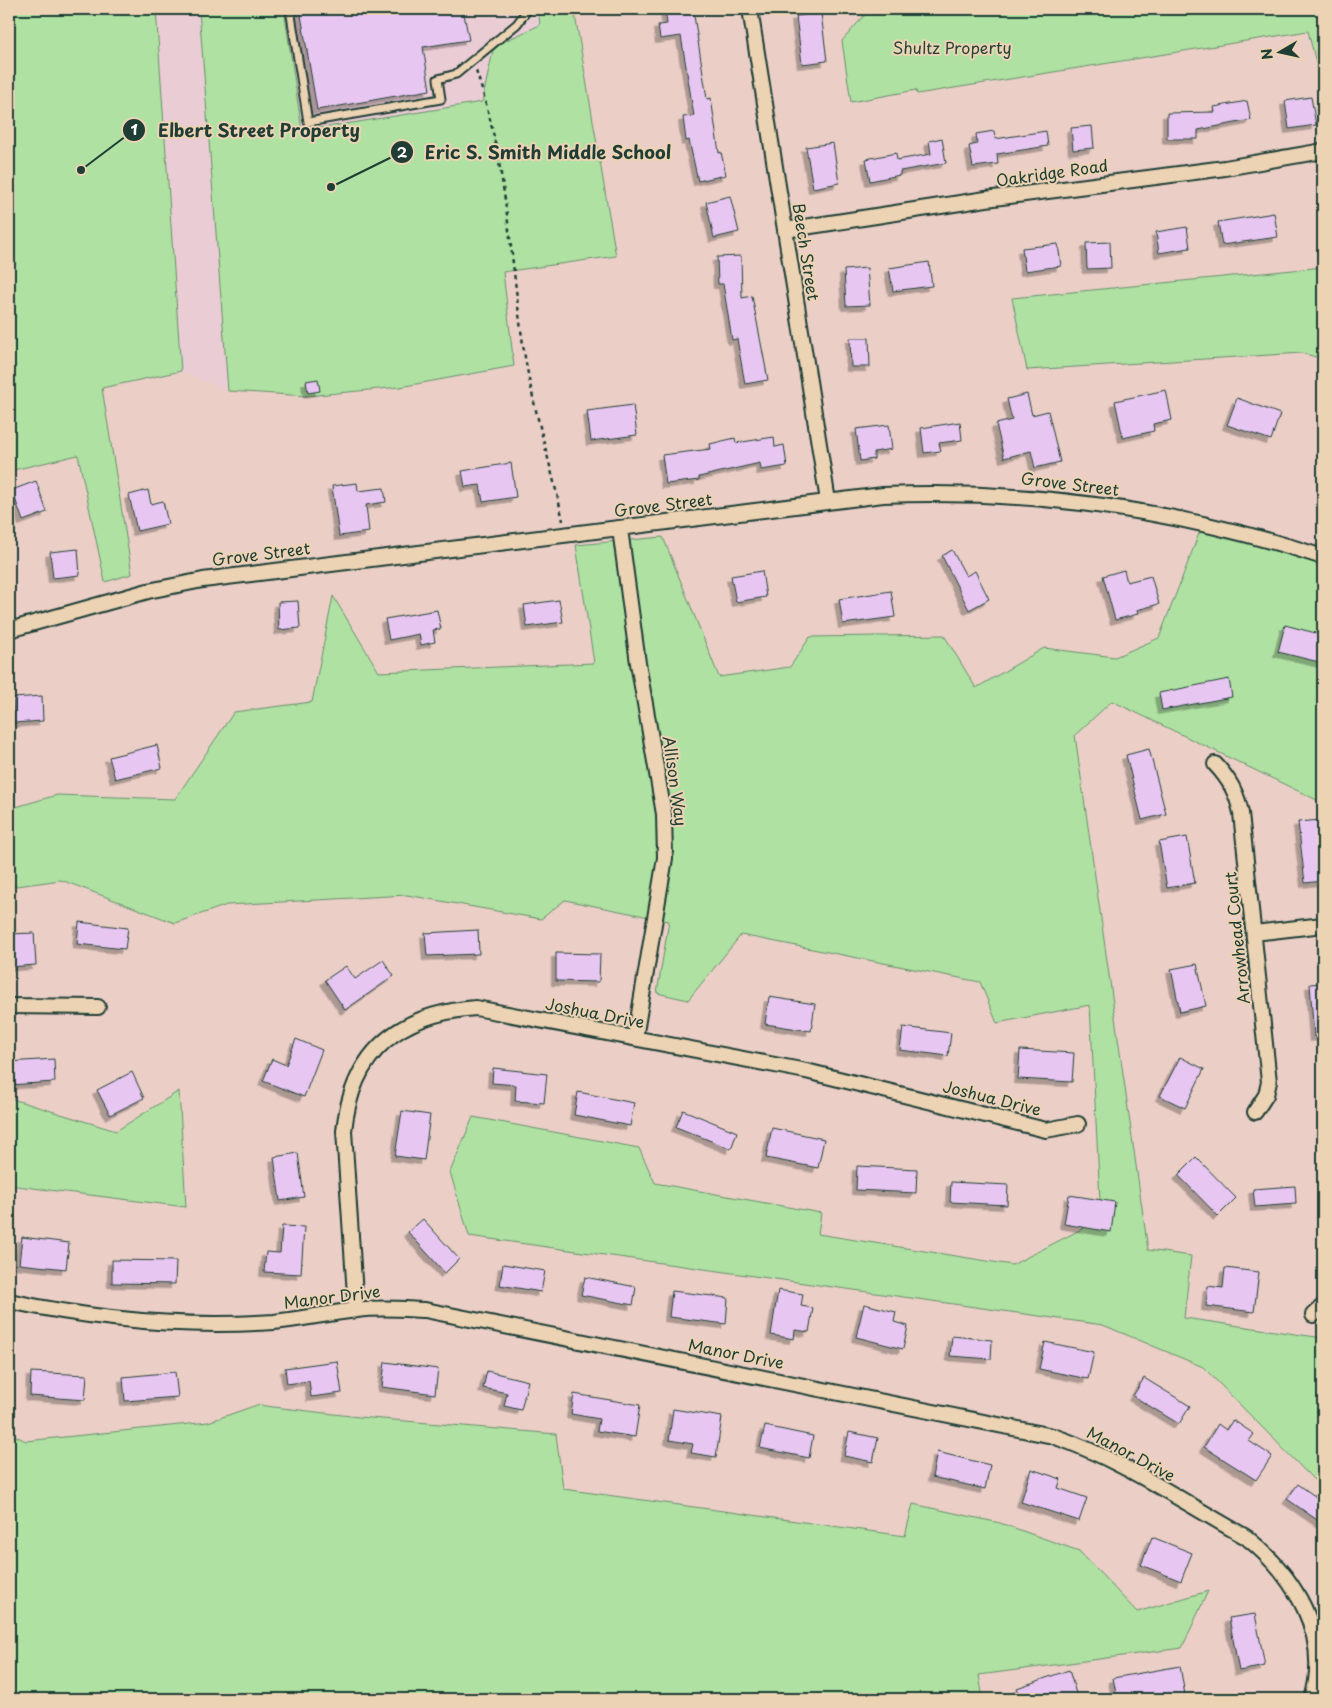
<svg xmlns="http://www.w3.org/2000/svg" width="1332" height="1708" viewBox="0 0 1332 1708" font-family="'Playpen Sans',sans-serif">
<defs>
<filter id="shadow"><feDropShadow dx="-4.5" dy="4.5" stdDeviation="0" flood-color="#0004"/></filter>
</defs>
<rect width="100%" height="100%" fill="#ebcfc7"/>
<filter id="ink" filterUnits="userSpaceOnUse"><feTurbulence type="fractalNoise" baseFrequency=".02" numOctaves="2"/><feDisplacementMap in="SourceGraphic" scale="10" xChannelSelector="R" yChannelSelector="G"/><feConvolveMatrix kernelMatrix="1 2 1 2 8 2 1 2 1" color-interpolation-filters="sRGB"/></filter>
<g filter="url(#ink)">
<path fill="#eaccd4" d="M157 9H538L540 25 494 46 482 102 514 366 400 387 307 396 228 391 181 371Z"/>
<path fill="#afe1a2" stroke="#678f6b" d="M9 9H156L181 371 102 388 132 574 105 582 78 455 9 471Z
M199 9H284L302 131 482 102 494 46 540 25 538 9H574L616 256 503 272 514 366 400 387 307 396 228 391Z
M870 9H1323V84L1321 66 1317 67 1308 31 917 94 916 90 851 102 842 41Z
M1323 267V359L1302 353 1027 370 1012 298Z
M1203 523 1323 555V803L1112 701 1075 735 1148 1250 1191 1256 1184 1318 1323 1338V1483L1314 1480 1203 1367 1103 1325 469 1236 450 1172 473 1117 639 1148 655 1183 821 1213 818 1234 1012 1265 1101 1219 1090 1005 997 1023 980 982 741 935 688 1000 657 993 669 921 565 900 541 919 407 895 227 905 175 923 61 880 9 887V809L57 795 175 799 234 712 312 702 333 596 379 672 594 663 576 545 663 537 719 677 790 667 810 637 944 635 976 688 1044 648 1115 657 1159 638Z
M179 1091 186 1207 9 1185V1098L116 1131Z
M257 1405 359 1417 556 1434 563 1489 905 1536 913 1504 1000 1523 1079 1551 1137 1612 1208 1591 1182 1648 979 1675 983 1699H9V1433L26 1441 208 1422Z"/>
<path fill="#e8c6f2" stroke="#1f3d34" filter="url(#shadow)" d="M300 9H463L469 40 423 47 430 90 317 110Z
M665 9H693L707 99 711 98 719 153 721 152 726 175 698 181 689 140 686 141 683 117 694 116 681 36 660 39 658 25 667 24Z
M821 13 827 61 802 64 796 16Z
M1311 97 1316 125 1289 129 1285 101Z
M1247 101 1251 120 1198 130V139H1167V113L1215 112 1214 107Z
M1092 126 1094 148 1073 150 1071 128Z
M994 131 995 139 1046 131 1048 146 997 154 998 164 973 167 969 146 977 144 976 134Z
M942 138 946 163 900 171V175L870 181 866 159 896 153 897 160 931 154 929 141Z
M833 143 839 183 813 188 806 147Z
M730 196 739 232 714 238 706 202Z
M1274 213 1278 237 1222 245 1218 222Z
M1187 227 1190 248 1159 253 1156 232Z
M1110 242 1111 268 1087 269 1086 243Z
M1058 244 1061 266 1025 271 1022 248Z
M741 256 742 298 752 296 768 380 745 384 737 339 732 340 723 284H718L717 257Z
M929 262 932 286 893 291 889 268Z
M867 268 870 305 846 306 844 270Z
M850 338H869L870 367H851Z
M318 379 320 391 308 393 306 381Z
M1166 390 1172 420 1153 424 1154 431 1123 438 1115 401Z
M1027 394 1032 415 1048 411 1060 462 1035 468 1031 451 1004 458 996 424 1012 420 1007 399Z
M1237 398 1280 414 1271 440 1227 425Z
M633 405 637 435 591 441 587 411Z
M960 422 962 440 939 443 941 451 924 453 921 428Z
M889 425 892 449 874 452V459L860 461 856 429Z
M774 437 775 447 784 445 787 466 761 470 760 463 699 477V480L666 484 662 455 711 449 710 444 735 438 736 443Z
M511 463 516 497 483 502 480 485 465 487 462 471Z
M36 481 47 512 23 521 12 490Z
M357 483 358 491 384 488 386 502 366 505 369 532 339 536 332 486Z
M148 490 151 504 163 501 168 524 137 531 129 495Z
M78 549 80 575 53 578 50 552Z
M952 550 966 576 975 571 989 599 969 610 942 556Z
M1124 570 1127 582 1151 576 1159 604 1137 610 1138 614 1115 620 1103 576Z
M762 571 766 597 736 602 731 576Z
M891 591 895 617 843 624 839 599Z
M559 600 563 622 527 627 524 605Z
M298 601 300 628 279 630 278 602Z
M437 610 441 629 433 630 435 642 421 645 419 634 389 640 385 619Z
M1285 625 1323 635V663L1278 652Z
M1229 679 1232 697 1162 710 1159 693Z
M42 696 43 721 14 723 13 698Z
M157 745 162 768 115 779 109 757Z
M1149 749 1166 814 1142 820 1126 755Z
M1321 820 1323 881 1305 883 1298 822Z
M1187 837 1195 883 1167 888 1159 842Z
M79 922 128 928 125 949 77 944Z
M478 930 479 954 427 956 425 933Z
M34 933 36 965 9 967V934Z
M556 953 600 954 599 982 556 981Z
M383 960 394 976 345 1010 325 980 346 966 355 979Z
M1197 964 1206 1006 1180 1012 1171 969Z
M1323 983V1036L1314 1037 1310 984Z
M769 997 815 1004 811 1031 765 1024Z
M903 1027 951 1033 948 1056 900 1050Z
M296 1039 322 1050 304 1097 263 1081 272 1059 286 1065Z
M1020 1050 1074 1053 1072 1082 1018 1079Z
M1180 1057 1204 1069 1185 1108 1160 1096Z
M54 1059 55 1082 9 1085V1062Z
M493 1068 547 1074 544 1103 515 1101 516 1085 492 1083Z
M132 1072 144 1098 110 1115 97 1090Z
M578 1092 634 1103 630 1126 574 1115Z
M683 1110 737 1132 731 1149 676 1127Z
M402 1111 430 1115 424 1160 395 1156Z
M772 1128 824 1139 818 1168 766 1158Z
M298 1153 304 1197 280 1201 274 1157Z
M1196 1157 1236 1198 1218 1216 1178 1175Z
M857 1166 917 1169 916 1193 856 1190Z
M951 1182 1008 1185 1007 1205 950 1202Z
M1295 1186 1296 1204 1255 1207 1253 1189Z
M1069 1195 1115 1202 1111 1232 1064 1224Z
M423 1219 459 1259 445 1273 408 1232Z
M282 1226 304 1227 301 1274 264 1272 266 1252 280 1253Z
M22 1237 69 1243 66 1269 19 1264Z
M112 1260 176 1261 175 1284 112 1283Z
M503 1264 545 1271 541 1292 500 1285Z
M1225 1268 1259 1272 1254 1312 1206 1306 1208 1286 1223 1288Z
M585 1277 636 1287 633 1305 581 1295Z
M778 1290 803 1294 801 1306 813 1308 809 1332 795 1330 794 1339 771 1335Z
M672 1291 728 1298 726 1324 669 1317Z
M864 1304 896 1312 894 1322 908 1326 903 1349 856 1337Z
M952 1336 992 1340 991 1359 950 1356Z
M1045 1342 1094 1352 1088 1379 1039 1369Z
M337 1361 342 1393 311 1397 309 1381 287 1384 285 1368Z
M385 1362 438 1369 435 1394 382 1387Z
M487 1371 528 1381 521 1410 504 1406 507 1393 483 1388Z
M31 1372 87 1375 85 1400 30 1396Z
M175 1372 178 1397 125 1401 123 1377Z
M1144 1378 1190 1406 1179 1424 1133 1396Z
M574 1394 640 1405 635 1437 597 1431 599 1419 571 1414Z
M673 1409 722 1417 716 1457 691 1453 693 1444 669 1440Z
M1233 1420 1254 1434 1249 1441 1272 1456 1256 1480 1204 1447 1218 1424 1226 1430Z
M765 1426 813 1436 809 1458 760 1448Z
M849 1432 878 1438 873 1462 844 1456Z
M937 1452 990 1465 985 1489 932 1477Z
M1031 1469 1061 1479 1058 1488 1087 1498 1079 1521 1021 1502Z
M1298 1484 1323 1502V1524L1287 1499Z
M1152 1537 1192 1553 1181 1581 1141 1565Z
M1255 1614 1265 1666 1239 1671 1229 1618Z
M1180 1666 1185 1695 1161 1699H1117L1113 1678Z
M1069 1670 1077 1697 1069 1699H1021L1017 1688Z"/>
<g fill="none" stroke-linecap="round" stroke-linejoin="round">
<defs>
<path id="lane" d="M290 9 308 122 441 99 438 79 456 74 517 24 528 9"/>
<path id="street" d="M750 9 828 501
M785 230 986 199 1225 168 1323 151
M620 529 638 663 664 814 665 858 635 1038
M9 630 148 591 203 580 883 495C1034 489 1179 510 1323 557
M1215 764C1229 779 1237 793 1241 813L1269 1082 1266 1095 1255 1112
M1254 933 1323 925
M9 1006 98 1007
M9 1301C97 1320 184 1328 274 1322 302 1319 329 1313 357 1310 379 1307 402 1309 425 1310L1053 1436C1121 1459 1183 1502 1246 1537 1295 1576 1331 1635 1312 1699
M356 1310 344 1131C352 1052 398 1014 476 1008L806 1071 1046 1130 1078 1124
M1313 1315 1323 1306"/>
</defs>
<use href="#lane" stroke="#1f3d34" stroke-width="11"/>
<use href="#street" stroke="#1f3d34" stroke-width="18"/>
<path stroke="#1f3d34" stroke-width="2.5" stroke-dasharray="4 4" stroke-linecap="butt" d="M476 71C507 162 510 257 524 351 533 409 551 464 563 521"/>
<use href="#lane" stroke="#ecd3b4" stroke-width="7"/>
<use href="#street" stroke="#ecd3b4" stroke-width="14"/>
</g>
</g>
<g text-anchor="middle" stroke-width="4" stroke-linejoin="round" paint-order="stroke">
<g font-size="16" fill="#26453a" stroke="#ecd3b4">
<text x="952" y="54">Shultz Property</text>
</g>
<g font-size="16" fill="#1f3d34" stroke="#ecd3b4">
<text transform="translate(1052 173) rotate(-8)" y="6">Oakridge Road</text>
<text transform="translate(806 252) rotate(81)" y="6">Beech Street</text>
<text transform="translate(1070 484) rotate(7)" y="6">Grove Street</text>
<text transform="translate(663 505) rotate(-7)" y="6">Grove Street</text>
<text transform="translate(261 554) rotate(-7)" y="6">Grove Street</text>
<text transform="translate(675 781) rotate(82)" y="6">Allison Way</text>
<text transform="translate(1237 938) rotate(-96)" y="6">Arrowhead Court</text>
<text transform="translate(595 1013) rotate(11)" y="6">Joshua Drive</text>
<text transform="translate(992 1098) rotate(14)" y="6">Joshua Drive</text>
<text transform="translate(332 1297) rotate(-7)" y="6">Manor Drive</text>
<text transform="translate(736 1354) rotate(11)" y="6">Manor Drive</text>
<text transform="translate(1131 1454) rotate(28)" y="6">Manor Drive</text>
</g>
</g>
<path fill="none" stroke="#1f3d34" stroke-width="2" d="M81 170L134 130M331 187L402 152"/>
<g fill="#1f3d34" stroke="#ecd3b4" stroke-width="2">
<circle cx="81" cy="170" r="5"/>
<circle cx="331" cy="187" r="5"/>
<circle cx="134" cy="130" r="12"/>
<circle cx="402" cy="152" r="12"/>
</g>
<g font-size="15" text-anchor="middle" font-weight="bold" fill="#fff">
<text x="134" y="135">1</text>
<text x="402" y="158">2</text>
</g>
<g font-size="18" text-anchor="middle" font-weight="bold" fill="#1f3d34" stroke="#ecd3b4" stroke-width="4" stroke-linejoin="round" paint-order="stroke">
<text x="259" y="137">Elbert Street Property</text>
<text x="548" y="159">Eric S. Smith Middle School</text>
</g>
<rect width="1332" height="1708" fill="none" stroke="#ecd3b4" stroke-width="30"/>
<rect x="15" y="15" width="1302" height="1678" fill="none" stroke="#1f3d34" stroke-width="2" filter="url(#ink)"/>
<g transform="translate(1280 52) rotate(261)" stroke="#ecd3b4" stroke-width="4" paint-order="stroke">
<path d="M0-4L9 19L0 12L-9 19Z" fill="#1f3d34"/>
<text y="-8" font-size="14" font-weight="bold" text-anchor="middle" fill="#1f3d34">N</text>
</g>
</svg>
